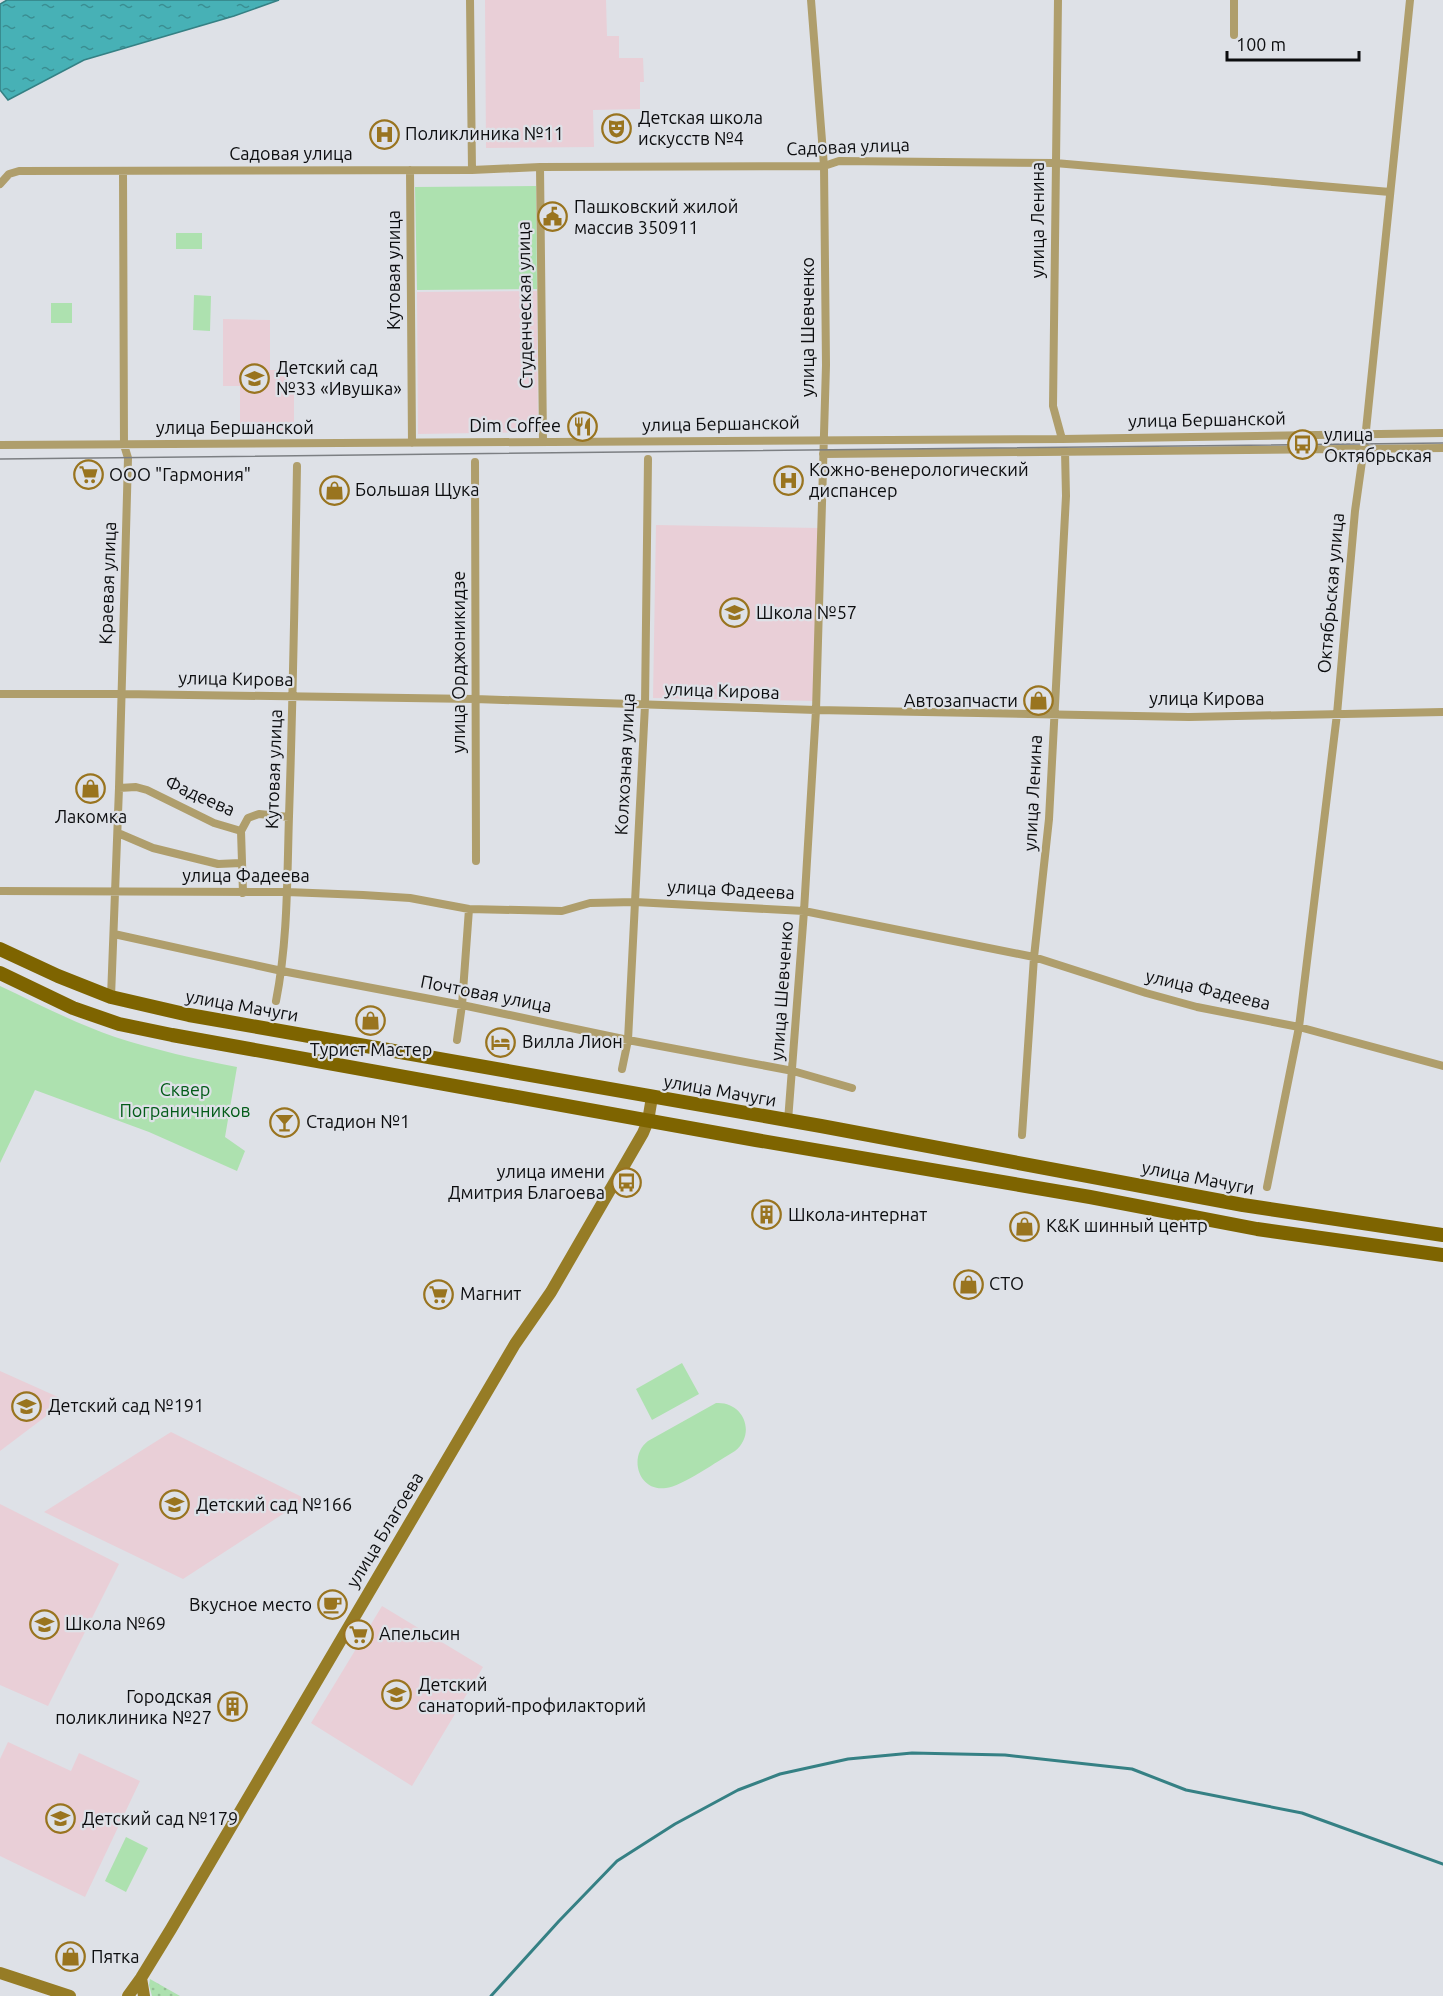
<svg xmlns="http://www.w3.org/2000/svg" width="1443" height="1996" viewBox="0 0 1443 1996" font-family="Ubuntu,sans-serif">
<defs>
<pattern id="grass-dots" width="8" height="8" patternUnits="userSpaceOnUse" patternTransform="scale(1.5)"><rect width="8" height="8" fill="#ade1af"/><path d="M2 2h.1M6 6h.1" fill="none" stroke="#94c095" stroke-width="1.8" stroke-linecap="round"/></pattern>
<pattern id="water-ripples" width="26" height="14" patternUnits="userSpaceOnUse" patternTransform="scale(1.5)"><rect width="26" height="14" fill="#47b1b6"/><path d="M2 4q2-2 4 0t4 0M15 11q2-2 4 0t4 0" fill="none" stroke="#3a8e92"/></pattern>
</defs>
<rect width="100%" height="100%" fill="#dee1e7"/>
<path fill="#e9cfd7" d="M485 0H606L607 36H619V58H643L644 82H640V109L593 110 594 147 486 148Z
M537 291 538 432 418 434 417 292Z
M223 319 270 320V370H287V389H294V432H240V386H223Z
M656 525 818 528 815 701 653 698Z
M0 1371 58 1397 49 1414 0 1451Z
M171 1432 306 1499 183 1579 44 1512Z
M0 1504 119 1564 48 1706 0 1685Z
M382 1606 483 1667 412 1786 311 1723Z
M8 1742 71 1771 79 1753 140 1781 85 1897 0 1856V1759Z"/>
<path fill="url(#grass-dots)" d="M150 1979 180 1996H152L149 1985Z"/>
<path fill="#ade1af" d="M536 186 537 289 417 290 415 187Z
M176 233H202V249H176Z
M194 295 211 296 210 331 193 330Z
M51 303H72V323H51Z
M0 986C38 1004 75 1023 115 1037 155 1050 196 1059 237 1067L225 1137 245 1151 237 1171 149 1132 35 1090 0 1163Z
M682 1363 699 1394 652 1420 636 1389Z
M716 1403C743 1401 757 1433 735 1451 719 1460 681 1487 666 1488 638 1492 628 1456 648 1441Z
M126 1837 148 1848 126 1892 105 1881Z"/>
<path fill="url(#water-ripples)" stroke="#358084" stroke-width="1.5" d="M7 0H279L234 16 84 60 8 100 0 90V4Z"/>
<g fill="none" stroke-linecap="round" stroke-linejoin="round">
<path stroke="#358084" stroke-width="3" d="M491 1996 559 1921 617 1861 675 1824 738 1790 780 1774 848 1759 912 1753 1005 1755 1132 1769 1186 1790 1302 1813 1443 1864"/>
<path stroke="#af9e6c" stroke-width="8" d="M470 0 472 170
M1058 0 1053 406 1062 439
M1234 0V35
M540 167 543 442
M410 170 412 443
M0 184 9 174 19 171 472 170 540 167 824 166 839 161 1055 163 1390 192
M0 445 1062 439 1443 433
M823 454 1443 448
M475 462 476 861
M0 694H122L475 699 816 710 1189 717 1443 712
M119 788 136 787 147 790 214 823 241 831 243 893
M241 831 248 818 259 814 289 817
M118 833 153 848 218 864 241 863
M0 891 287 892 363 895 410 898 469 909 562 911 590 903 635 902 804 911 1034 957 1146 993 1197 1007 1299 1027 1443 1066
M114 934 282 971 462 1005 628 1040 793 1071 852 1088
M111 997 119 788 128 458 124 445 123 171
M276 1001C288 940 287 878 289 816 293 699 295 583 297 466
M457 1040 462 1005 469 909
M622 1069 628 1040 645 705 648 459
M788 1121 804 911 816 710 826 365 824 166 811 0
M1022 1135 1034 957 1049 819 1066 496 1065 451
M1267 1187 1299 1027 1337 714 1355 511 1365 440 1410 0"/>
<path stroke="#967c26" stroke-width="12" d="M0 1973 70 1996
M141 1978 144 1996
M128 1996 141 1978 171 1929 515 1344 551 1292 643 1133 648 1121 652 1097"/>
<path stroke="#7e6400" stroke-width="14" d="M0 949 58 976 111 997 189 1015 821 1126 1243 1205 1443 1235
M0 973 73 1008 119 1024 172 1035 756 1140 1090 1197 1257 1229 1443 1255"/>
<path stroke="#7c7f83" stroke-width="1.5" d="M0 459 1443 443"/>
</g>
<defs>
<symbol id="theatre-ring" viewBox="-11 -11 22 22"><circle r="9.5" fill="#dee1e7" stroke="#99741f" stroke-width="1.5"/><path d="M-5-5.5Q0-4 5-5.5V0Q5 5 0 6Q-5 5-5 0ZM-3.3-2.5H-1v1.5H-3.3ZM1-2.5H3.3v1.5H1ZM-2.8 1Q0 5.5 2.8 1Z" fill="#99741f"/></symbol>
<symbol id="hospital-ring" viewBox="-11 -11 22 22"><circle r="9.5" fill="#dee1e7" stroke="#99741f" stroke-width="1.5"/><path d="M-5-5h3v3.5h4V-5h3V5h-3V1.5h-4V5h-3Z" fill="#99741f"/></symbol>
<symbol id="civic-ring" viewBox="-11 -11 22 22"><circle r="9.5" fill="#dee1e7" stroke="#99741f" stroke-width="1.5"/><path d="M-.6-6.5H3V-4.5H.6V-3L4-1V1h2V6H-6V1h2V-1L-.6-3ZM-1.2 2.5V6h2.4V2.5Z" fill="#99741f"/></symbol>
<symbol id="school-ring" viewBox="-11 -11 22 22"><circle r="9.5" fill="#dee1e7" stroke="#99741f" stroke-width="1.5"/><path d="M0-5L7-2L0 1L-7-2ZM-4 1L0 2.5L4 1V4Q0 6-4 4Z" fill="#99741f"/></symbol>
<symbol id="restaurant-ring" viewBox="-11 -11 22 22"><circle r="9.5" fill="#dee1e7" stroke="#99741f" stroke-width="1.5"/><path d="M-5-6h1v4h1v-4h1v4h1v-4h1v5L-1.5 .5V6h-2V.5L-5-1ZM5-6V6H3V1.5H1.5Q1.5-4 5-6Z" fill="#99741f"/></symbol>
<symbol id="bus-ring" viewBox="-11 -11 22 22"><circle r="9.5" fill="#dee1e7" stroke="#99741f" stroke-width="1.5"/><path d="M-5-6H5V4H4V6H2V4H-2V6H-4V4H-5ZM-3.5-4V0h7V-4ZM-3.5 1.2v1.5H-2V1.2ZM2 1.2v1.5H3.5V1.2Z" fill="#99741f"/></symbol>
<symbol id="supermarket-ring" viewBox="-11 -11 22 22"><circle r="9.5" fill="#dee1e7" stroke="#99741f" stroke-width="1.5"/><path d="M-6-5.5h2.5l.6 2H6L4.5 2H-2.5L-4.4-4H-6ZM-1.5 3.2a1.3 1.3 0 1 0 .1 0ZM3 3.2a1.3 1.3 0 1 0 .1 0Z" fill="#99741f"/></symbol>
<symbol id="shop-ring" viewBox="-11 -11 22 22"><circle r="9.5" fill="#dee1e7" stroke="#99741f" stroke-width="1.5"/><path d="M-5-2.5h2.3a2.7 3.5 0 0 1 5.4 0H5L5.5 6h-11ZM-1.5-2.5h3a1.5 2.3 0 0 0-3 0Z" fill="#99741f"/></symbol>
<symbol id="hotel-ring" viewBox="-11 -11 22 22"><circle r="9.5" fill="#dee1e7" stroke="#99741f" stroke-width="1.5"/><path d="M-6-4.5h1.5V1H6V5H4.5V3h-9V5H-6ZM-4 0a1.8 1.8 0 1 1 3.6 0ZM.5 0V-2.5h3Q6-2.5 6 0Z" fill="#99741f"/></symbol>
<symbol id="bar-ring" viewBox="-11 -11 22 22"><circle r="9.5" fill="#dee1e7" stroke="#99741f" stroke-width="1.5"/><path d="M-6-5H6L.8 .8V4.5H3.5V6h-7V4.5H-.8V.8Z" fill="#99741f"/></symbol>
<symbol id="building-ring" viewBox="-11 -11 22 22"><circle r="9.5" fill="#dee1e7" stroke="#99741f" stroke-width="1.5"/><path d="M-4-6H4V6H1V3H-1V6H-4ZM-2.5-4.3h1.7v1.8h-1.7ZM.8-4.3h1.7v1.8H.8ZM-2.5-1h1.7V.8h-1.7ZM.8-1h1.7V.8H.8Z" fill="#99741f"/></symbol>
<symbol id="cafe-ring" viewBox="-11 -11 22 22"><circle r="9.5" fill="#dee1e7" stroke="#99741f" stroke-width="1.5"/><path d="M-5.5-4.5H6V0H3Q3 3.5 0 3.5H-2.5Q-5.5 3.5-5.5 0ZM3-3.2v2h1.7v-2ZM-6 4.5H4V6H-6Z" fill="#99741f"/></symbol>
</defs>
<g fill-rule="evenodd">
<use href="#theatre-ring" x="600" y="112" width="33" height="33"/>
<use href="#hospital-ring" x="368" y="118" width="33" height="33"/>
<use href="#civic-ring" x="536" y="200" width="33" height="33"/>
<use href="#school-ring" x="238" y="362" width="33" height="33"/>
<use href="#restaurant-ring" x="566" y="410" width="33" height="33"/>
<use href="#bus-ring" x="1286" y="428" width="33" height="33"/>
<use href="#supermarket-ring" x="72" y="458" width="33" height="33"/>
<use href="#hospital-ring" x="772" y="464" width="33" height="33"/>
<use href="#shop-ring" x="318" y="474" width="33" height="33"/>
<use href="#school-ring" x="718" y="596" width="33" height="33"/>
<use href="#shop-ring" x="1022" y="684" width="33" height="33"/>
<use href="#shop-ring" x="74" y="772" width="33" height="33"/>
<use href="#shop-ring" x="354" y="1004" width="33" height="33"/>
<use href="#hotel-ring" x="484" y="1026" width="33" height="33"/>
<use href="#bar-ring" x="268" y="1106" width="33" height="33"/>
<use href="#bus-ring" x="610" y="1166" width="33" height="33"/>
<use href="#building-ring" x="750" y="1198" width="33" height="33"/>
<use href="#shop-ring" x="1008" y="1210" width="33" height="33"/>
<use href="#shop-ring" x="952" y="1268" width="33" height="33"/>
<use href="#supermarket-ring" x="422" y="1278" width="33" height="33"/>
<use href="#school-ring" x="10" y="1390" width="33" height="33"/>
<use href="#school-ring" x="158" y="1488" width="33" height="33"/>
<use href="#cafe-ring" x="316" y="1588" width="33" height="33"/>
<use href="#school-ring" x="28" y="1608" width="33" height="33"/>
<use href="#supermarket-ring" x="342" y="1618" width="33" height="33"/>
<use href="#school-ring" x="380" y="1678" width="33" height="33"/>
<use href="#building-ring" x="216" y="1690" width="33" height="33"/>
<use href="#school-ring" x="44" y="1802" width="33" height="33"/>
<use href="#shop-ring" x="54" y="1940" width="33" height="33"/>
</g>
<g text-anchor="middle" stroke-width="4.5" stroke-linejoin="round" paint-order="stroke">
<g font-size="18" fill="#0c0d0f" stroke="#dee1e7" text-anchor="start">
<text x="638" y="124">Детская школа<tspan x="638" dy="21">искусств №4</tspan></text>
<text x="405" y="140">Поликлиника №11</text>
<text x="574" y="213">Пашковский жилой<tspan x="574" dy="21">массив 350911</tspan></text>
<text x="276" y="374">Детский сад<tspan x="276" dy="21">№33 «Ивушка»</tspan></text>
<text x="561" y="432" text-anchor="end">Dim Coffee</text>
<text x="1324" y="441">улица<tspan x="1324" dy="21">Октябрьская</tspan></text>
<text x="809" y="476">Кожно-венерологический<tspan x="809" dy="21">диспансер</tspan></text>
<text x="109" y="481">ООО "Гармония"</text>
<text x="355" y="496">Большая Щука</text>
<text x="756" y="619">Школа №57</text>
<text x="1018" y="707" text-anchor="end">Автозапчасти</text>
<text x="91" y="823" text-anchor="middle">Лакомка</text>
<text x="522" y="1048">Вилла Лион</text>
<text x="371" y="1056" text-anchor="middle">Турист Мастер</text>
<text x="306" y="1128">Стадион №1</text>
<text x="605" y="1178" text-anchor="end">улица имени<tspan x="605" dy="21">Дмитрия Благоева</tspan></text>
<text x="788" y="1221">Школа-интернат</text>
<text x="1046" y="1232">K&amp;K шинный центр</text>
<text x="989" y="1290">СТО</text>
<text x="460" y="1300">Магнит</text>
<text x="48" y="1412">Детский сад №191</text>
<text x="196" y="1511">Детский сад №166</text>
<text x="312" y="1611" text-anchor="end">Вкусное место</text>
<text x="65" y="1630">Школа №69</text>
<text x="379" y="1640">Апельсин</text>
<text x="418" y="1691">Детский<tspan x="418" dy="21">санаторий-профилакторий</tspan></text>
<text x="212" y="1703" text-anchor="end">Городская<tspan x="212" dy="21">поликлиника №27</tspan></text>
<text x="82" y="1825">Детский сад №179</text>
<text x="91" y="1963">Пятка</text>
</g>
<g font-size="18" fill="#0c0d0f" stroke="#dee1e7">
<text transform="translate(848 147) rotate(-2)" y="6">Садовая улица</text>
<text x="291" y="160">Садовая улица</text>
<text transform="translate(1038 220) rotate(-90)" y="6">улица Ленина</text>
<text transform="translate(394 270) rotate(-90)" y="6">Кутовая улица</text>
<text transform="translate(525 305) rotate(-91)" y="6">Студенческая улица</text>
<text transform="translate(808 327) rotate(-90)" y="6">улица Шевченко</text>
<text transform="translate(1207 420) rotate(-1)" y="6">улица Бершанской</text>
<text transform="translate(721 424) rotate(-1)" y="6">улица Бершанской</text>
<text x="235" y="434">улица Бершанской</text>
<text transform="translate(108 583) rotate(-88)" y="6">Краевая улица</text>
<text transform="translate(1331 593) rotate(-85)" y="6">Октябрьская улица</text>
<text transform="translate(459 662) rotate(-90)" y="6">улица Орджоникидзе</text>
<text transform="translate(236 679) rotate(1)" y="6">улица Кирова</text>
<text transform="translate(722 691) rotate(2)" y="6">улица Кирова</text>
<text x="1207" y="705">улица Кирова</text>
<text transform="translate(625 764) rotate(-87)" y="6">Колхозная улица</text>
<text transform="translate(274 769) rotate(-88)" y="6">Кутовая улица</text>
<text transform="translate(1033 793) rotate(-87)" y="6">улица Ленина</text>
<text transform="translate(200 796) rotate(24)" y="6">Фадеева</text>
<text x="246" y="882">улица Фадеева</text>
<text transform="translate(731 890) rotate(3)" y="6">улица Фадеева</text>
<text transform="translate(1208 990) rotate(13)" y="6">улица Фадеева</text>
<text transform="translate(782 991) rotate(-86)" y="6">улица Шевченко</text>
<text transform="translate(486 994) rotate(11)" y="6">Почтовая улица</text>
<text transform="translate(242 1006) rotate(10)" y="6">улица Мачуги</text>
<text transform="translate(720 1091) rotate(10)" y="6">улица Мачуги</text>
<text transform="translate(1198 1178) rotate(11)" y="6">улица Мачуги</text>
<text transform="translate(385 1530) rotate(-59)" y="6">улица Благоева</text>
</g>
<g font-size="18" fill="#035c19" stroke="#dee1e7">
<text x="185" y="1096">Сквер<tspan x="185" dy="21">Пограничников</tspan></text>
</g>
</g>
<path d="M1227 51v9h132v-9" fill="none" stroke="#0c0d0f" stroke-width="3"/>
<text x="1236" y="51" font-size="18" fill="#0c0d0f" stroke="#dee1e7" stroke-width="4.5" paint-order="stroke">100 m</text>
</svg>
